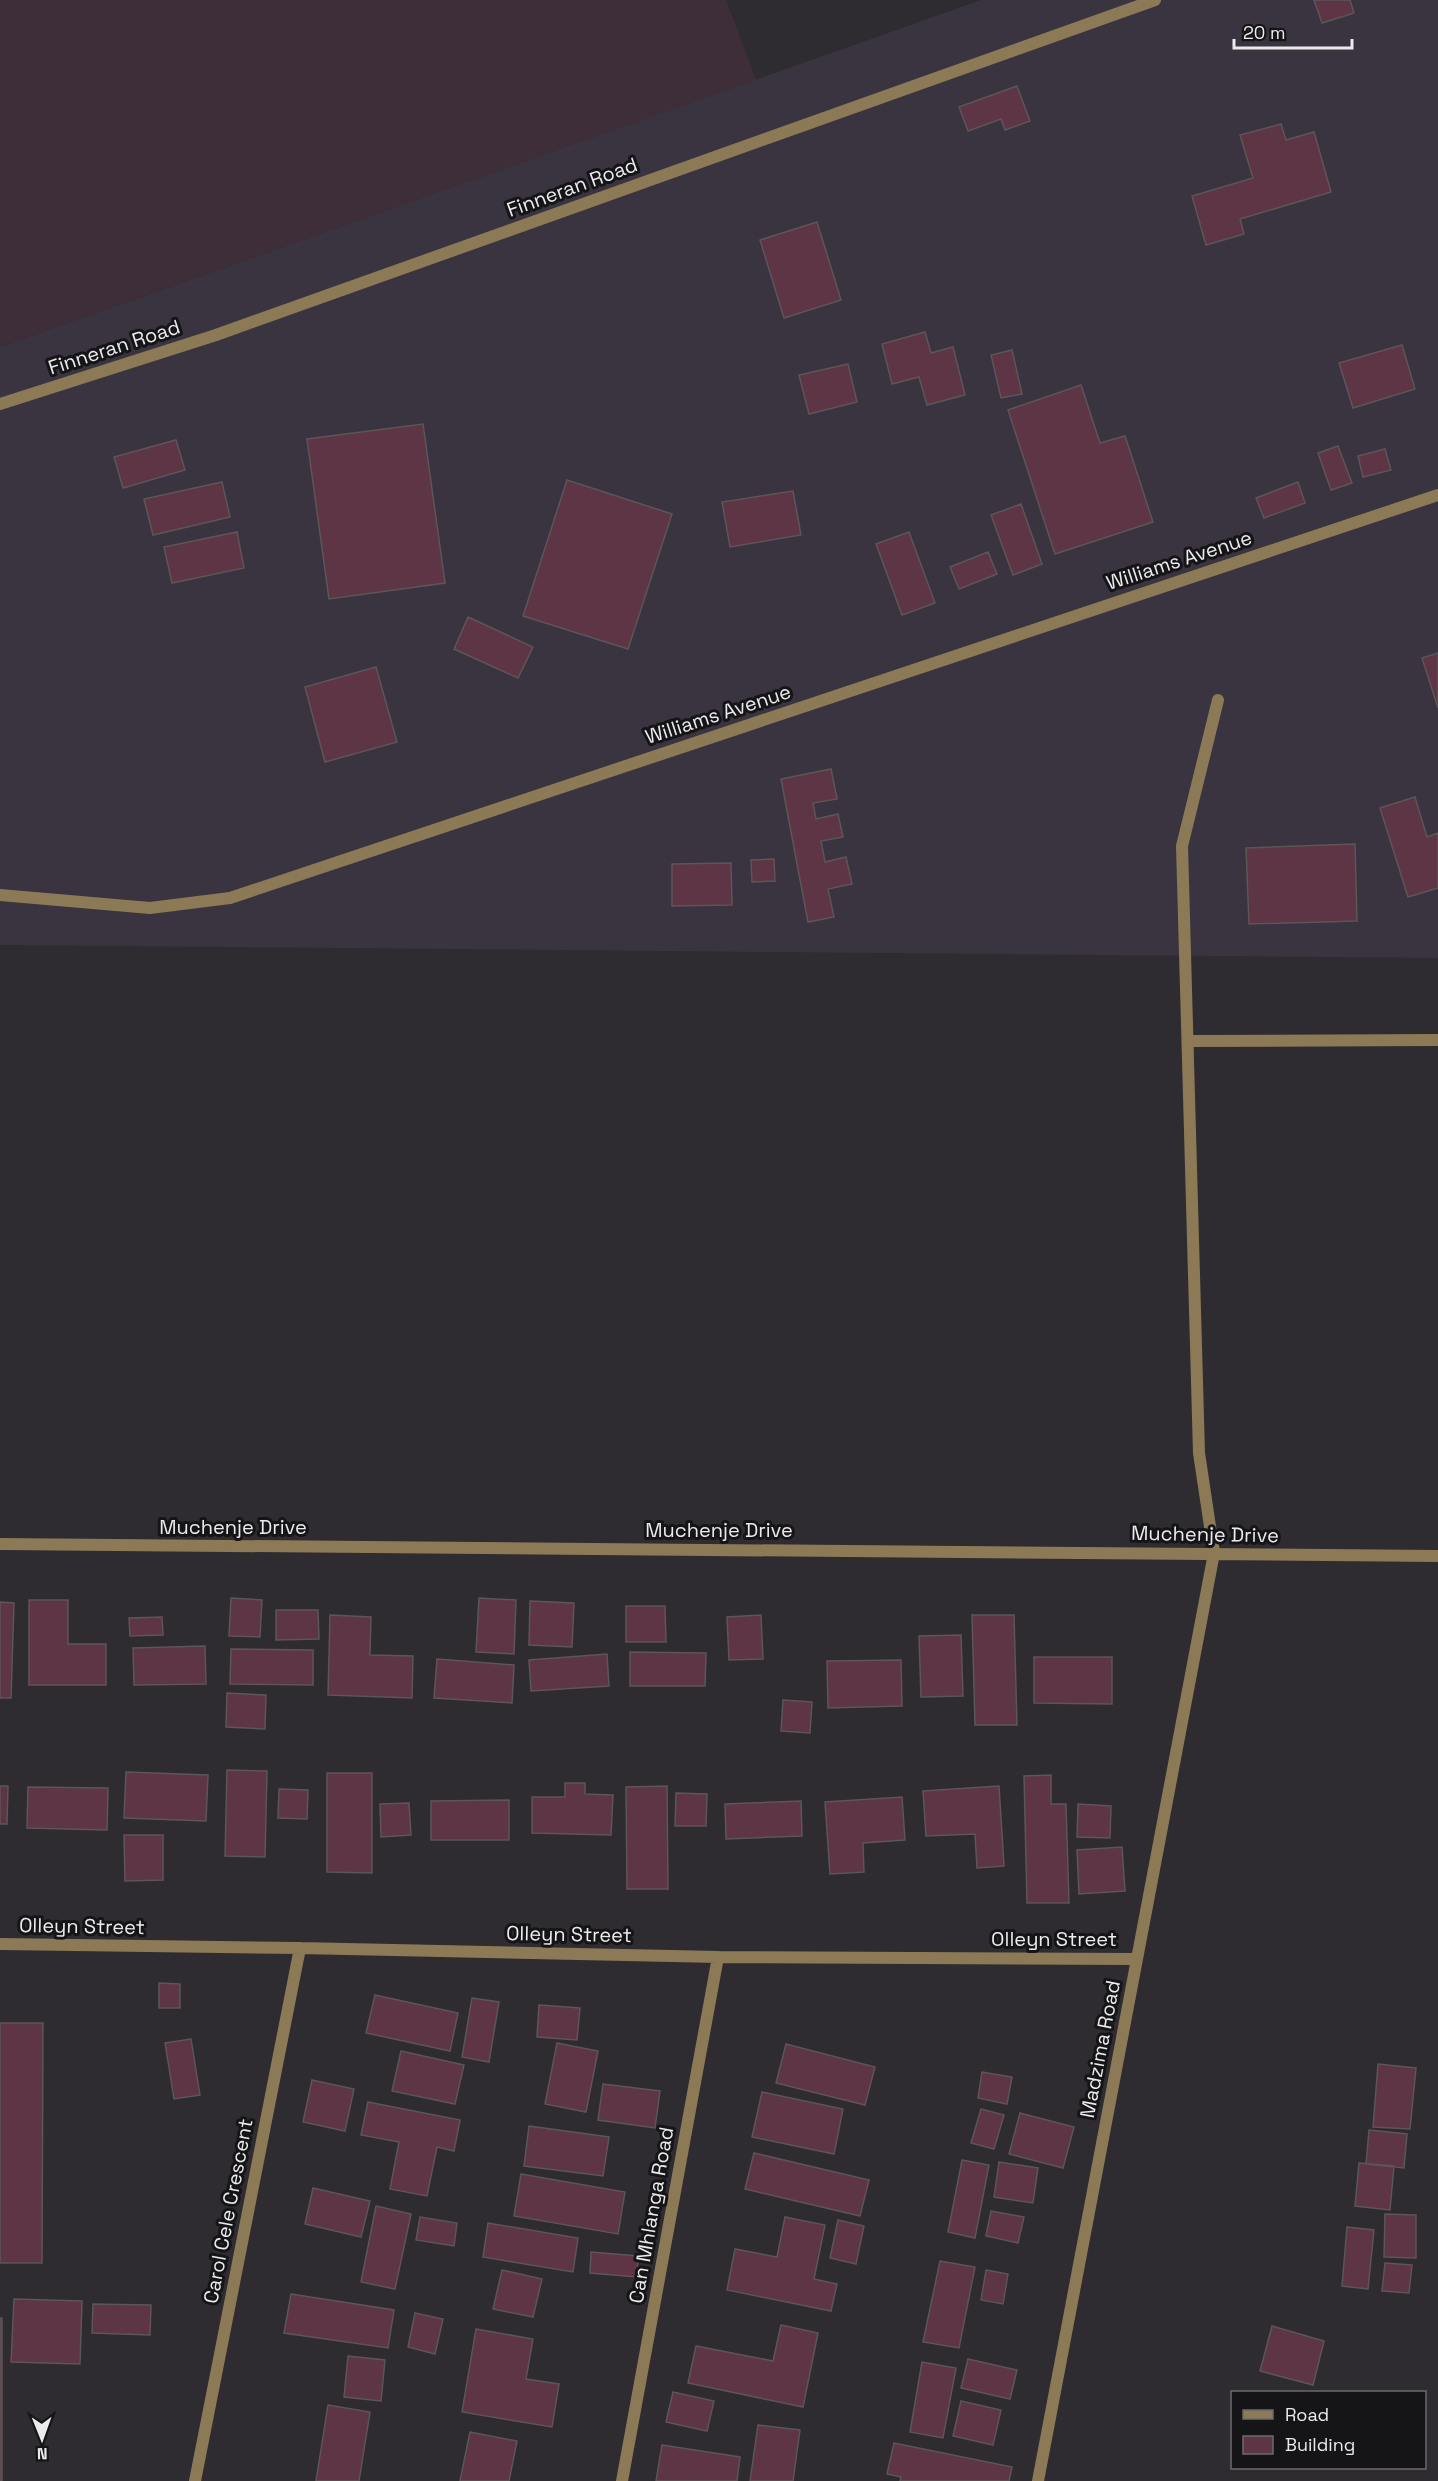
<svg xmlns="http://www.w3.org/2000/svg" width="1438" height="2481" viewBox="0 0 1438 2481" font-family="'Space Grotesk',sans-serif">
<rect width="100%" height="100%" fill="#2e2b31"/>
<path fill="#39343f" d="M981 0H1438V958L0 945V347Z"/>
<path fill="#3e2e39" d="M0 0H726L756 80 0 347Z"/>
<path fill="#5d3544" stroke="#5d5557" stroke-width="1.5" d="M1314 0H1350L1354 13 1322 23Z
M1017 86 1030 121 1005 130 1001 119 968 131 959 107Z
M1281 124 1286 140 1314 132 1331 192 1240 219 1244 234 1206 245 1192 196 1253 178 1240 135Z
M817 222 841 300 784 318 760 240Z
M925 332 931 353 953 347 965 395 927 405 919 377 892 384 882 344Z
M1402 345 1415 389 1353 408 1339 363Z
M1012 350 1022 394 1001 398 991 355Z
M848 364 857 402 809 414 799 375Z
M1081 385 1100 443 1125 436 1153 522 1055 554 1008 410Z
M423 424 445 583 329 599 307 439Z
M176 440 185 470 123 488 114 457Z
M1338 446 1352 483 1331 490 1318 453Z
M1385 449 1391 470 1363 477 1358 456Z
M567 480 672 514 628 649 523 616Z
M222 482 230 517 153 535 144 499Z
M1298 482 1305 503 1264 518 1256 498Z
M793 491 801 535 730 547 722 502Z
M1021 504 1042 564 1013 575 991 515Z
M237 532 244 568 172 583 164 547Z
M909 532 935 603 902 615 876 544Z
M988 552 997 574 959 589 950 567Z
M468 617 533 647 518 678 454 649Z
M1438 653V708L1422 658Z
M376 667 397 742 325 762 305 687Z
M831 769 837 799 813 803 816 819 838 814 843 837 821 841 825 862 846 857 852 884 828 889 834 917 808 922 781 779Z
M1415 797 1427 837 1438 833V888L1408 897 1380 808Z
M1355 844 1357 921 1249 924 1246 848Z
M774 859 775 881 752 882 751 860Z
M731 863 732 905 672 906V864Z
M231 1598 262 1600 260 1637 229 1636Z
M479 1598 516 1600 514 1654 476 1652Z
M29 1600H68V1644H106V1685H29Z
M530 1601 574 1603 572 1647 529 1645Z
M0 1602 14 1603 11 1698H0Z
M626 1606H665L666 1642H626Z
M276 1610H318L319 1639 276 1640Z
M330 1615 371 1617 370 1655 413 1656 412 1698 328 1695Z
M761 1615 763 1659 729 1660 727 1617Z
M972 1615H1014L1017 1725H975Z
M162 1617 163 1635 130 1636 129 1618Z
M961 1635 963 1696 921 1697 919 1636Z
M205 1646 206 1684 134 1685 133 1648Z
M231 1649 313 1650V1685L230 1684Z
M630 1652 706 1653 705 1686H630Z
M607 1654 609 1686 531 1691 529 1660Z
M1034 1657H1112V1704L1034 1703Z
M437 1659 514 1665 512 1703 434 1698Z
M901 1660 902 1706 828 1708 827 1661Z
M227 1693 266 1695 265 1729 226 1727Z
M783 1700 812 1702 810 1733 781 1731Z
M227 1770 267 1771 265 1857 225 1856Z
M126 1772 208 1775 206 1821 124 1818Z
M327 1773H372V1873L327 1872Z
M1051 1775V1804H1066L1069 1903H1027L1024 1776Z
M565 1783H585V1794L613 1795 611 1835 532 1833V1797H565Z
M0 1786H8L7 1824H0Z
M667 1786 668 1889H627L626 1787Z
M999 1786 1004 1866 977 1868 975 1834 926 1836 923 1791Z
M28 1787 108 1788 107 1830 27 1828Z
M279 1789 308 1790 307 1819 278 1818Z
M676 1793 707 1794 706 1826H675Z
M902 1797 905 1840 863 1843 864 1872 830 1874 825 1802Z
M509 1800V1840H431V1801Z
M801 1801 802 1836 726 1839 725 1804Z
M409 1803 411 1835 381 1837 380 1804Z
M1078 1804 1111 1806 1110 1838 1077 1837Z
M124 1835H163V1880L125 1881Z
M1122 1847 1125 1891 1079 1894 1077 1850Z
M159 1983 180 1984V2008H159Z
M375 1995 458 2013 450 2051 366 2033Z
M472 1998 499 2002 489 2062 462 2057Z
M539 2005 580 2008 577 2040 537 2037Z
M0 2023H43L42 2263H0Z
M191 2039 200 2095 174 2099 165 2043Z
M557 2043 598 2051 586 2112 545 2104Z
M786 2044 875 2067 865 2105 776 2083Z
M401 2051 464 2065 455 2104 392 2091Z
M1378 2064 1416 2068 1410 2129 1373 2127Z
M982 2072 1012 2077 1007 2104 978 2098Z
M312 2080 354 2089 345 2131 303 2122Z
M603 2084 660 2091 655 2128 598 2120Z
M762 2092 843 2109 834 2154 752 2137Z
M368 2102 460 2120 454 2151 437 2147 427 2196 390 2189 399 2142 361 2135Z
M981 2109 1004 2115 994 2149 971 2143Z
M1020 2113 1074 2127 1063 2168 1009 2154Z
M529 2126 609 2137 603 2176 524 2166Z
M1369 2130 1407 2134 1404 2168 1366 2164Z
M754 2153 869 2180 860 2216 745 2189Z
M962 2160 989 2165 975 2238 948 2232Z
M999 2162 1038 2168 1033 2203 994 2197Z
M1359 2163 1394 2166 1390 2210 1355 2206Z
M521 2174 625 2192 618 2234 514 2216Z
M313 2188 370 2201 361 2237 305 2224Z
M376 2206 411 2214 395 2289 361 2282Z
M991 2211 1024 2217 1018 2243 986 2236Z
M1385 2214 1416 2215V2258L1384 2257Z
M420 2217 457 2223 454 2246 416 2240Z
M785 2217 825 2225 814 2279 837 2284 831 2311 727 2290 735 2249 777 2257Z
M838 2220 864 2226 856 2264 830 2258Z
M488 2223 578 2238 573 2272 483 2257Z
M1347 2227 1374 2230 1368 2289 1342 2286Z
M591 2252 638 2256 637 2277 590 2273Z
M940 2261 975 2267 959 2348 923 2342Z
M1385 2263 1412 2265 1409 2293 1382 2291Z
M502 2270 542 2279 533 2317 493 2309Z
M986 2270 1008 2274 1003 2304 981 2300Z
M291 2294 394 2310 388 2348 284 2333Z
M14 2299 82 2301 80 2364 11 2362Z
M93 2304 151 2305 150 2335 92 2333Z
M415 2313 443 2319 435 2354 408 2347Z
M0 2318H2V2481H0Z
M781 2325 818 2333 803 2407 688 2383 696 2346 773 2361Z
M1272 2326 1324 2341 1313 2385 1260 2371Z
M476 2329 533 2339 526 2379 559 2384 552 2427 462 2412Z
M348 2356 385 2360 381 2401 344 2397Z
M968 2359 1017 2370 1010 2399 961 2388Z
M922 2362 956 2368 943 2438 910 2432Z
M673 2392 714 2401 707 2431 666 2422Z
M961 2401 1001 2410 993 2445 953 2436Z
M328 2405 370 2412 359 2481H316Z
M758 2425 800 2430 793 2481H750Z
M470 2432 517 2441 509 2481H460Z
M894 2443 1012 2467 1009 2481H900L901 2477 887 2474Z
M662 2445 740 2457 737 2481H656Z"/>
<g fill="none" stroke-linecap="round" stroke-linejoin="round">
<path stroke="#8c7a57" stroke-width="12" d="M1188 1041 1438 1040
M1214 1553 1199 1453 1182 846 1218 700"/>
<path stroke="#8c7a57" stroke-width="12" d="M0 404 216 335 1155 0
M0 895 150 908 230 898 1438 495
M0 1544 1438 1556
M0 1944 300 1948 718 1957 1136 1959
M195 2481 300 1948
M622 2481 718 1957
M1038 2481 1214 1553"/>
</g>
<g text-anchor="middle" stroke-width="6" stroke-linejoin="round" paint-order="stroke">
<g font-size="20" fill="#ebeaed" stroke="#151417">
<text transform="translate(572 187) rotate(-20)" y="7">Finneran Road</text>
<text transform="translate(114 347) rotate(-18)" y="7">Finneran Road</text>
<text transform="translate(1179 560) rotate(-18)" y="7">Williams Avenue</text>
<text transform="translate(718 714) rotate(-18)" y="7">Williams Avenue</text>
<text x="233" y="1534">Muchenje Drive</text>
<text x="719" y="1537">Muchenje Drive</text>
<text transform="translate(1205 1534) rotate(1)" y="7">Muchenje Drive</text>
<text transform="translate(82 1926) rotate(1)" y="7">Olleyn Street</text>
<text transform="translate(569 1934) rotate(1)" y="7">Olleyn Street</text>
<text x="1054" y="1946">Olleyn Street</text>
<text transform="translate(1100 2049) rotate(-79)" y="7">Madzima Road</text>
<text transform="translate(228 2211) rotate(-79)" y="7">Carol Cele Crescent</text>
<text transform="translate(651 2215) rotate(-80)" y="7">Can Mhlanga Road</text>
</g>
</g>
<rect x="1231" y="2391" width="195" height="78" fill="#151417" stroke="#6b6a6d" stroke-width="1.5"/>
<rect x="1243" y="2410" width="30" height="9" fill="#8c7a57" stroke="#6b6a6d" stroke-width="1.5"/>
<text x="1285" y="2421" font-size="18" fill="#ebeaed">Road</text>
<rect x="1243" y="2436" width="30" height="18" fill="#5d3544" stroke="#6b6a6d" stroke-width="1.5"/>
<text x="1285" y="2451" font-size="18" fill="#ebeaed">Building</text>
<g transform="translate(42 2439) rotate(179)" stroke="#151417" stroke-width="4.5" paint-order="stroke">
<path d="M0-4.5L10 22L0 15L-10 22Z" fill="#ebeaed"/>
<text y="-9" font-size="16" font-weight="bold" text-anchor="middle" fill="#ebeaed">N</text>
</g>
<path d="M1234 39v9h118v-9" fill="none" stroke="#ebeaed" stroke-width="3"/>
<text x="1243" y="39" font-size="18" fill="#ebeaed" stroke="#151417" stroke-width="4.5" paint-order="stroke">20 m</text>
</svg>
